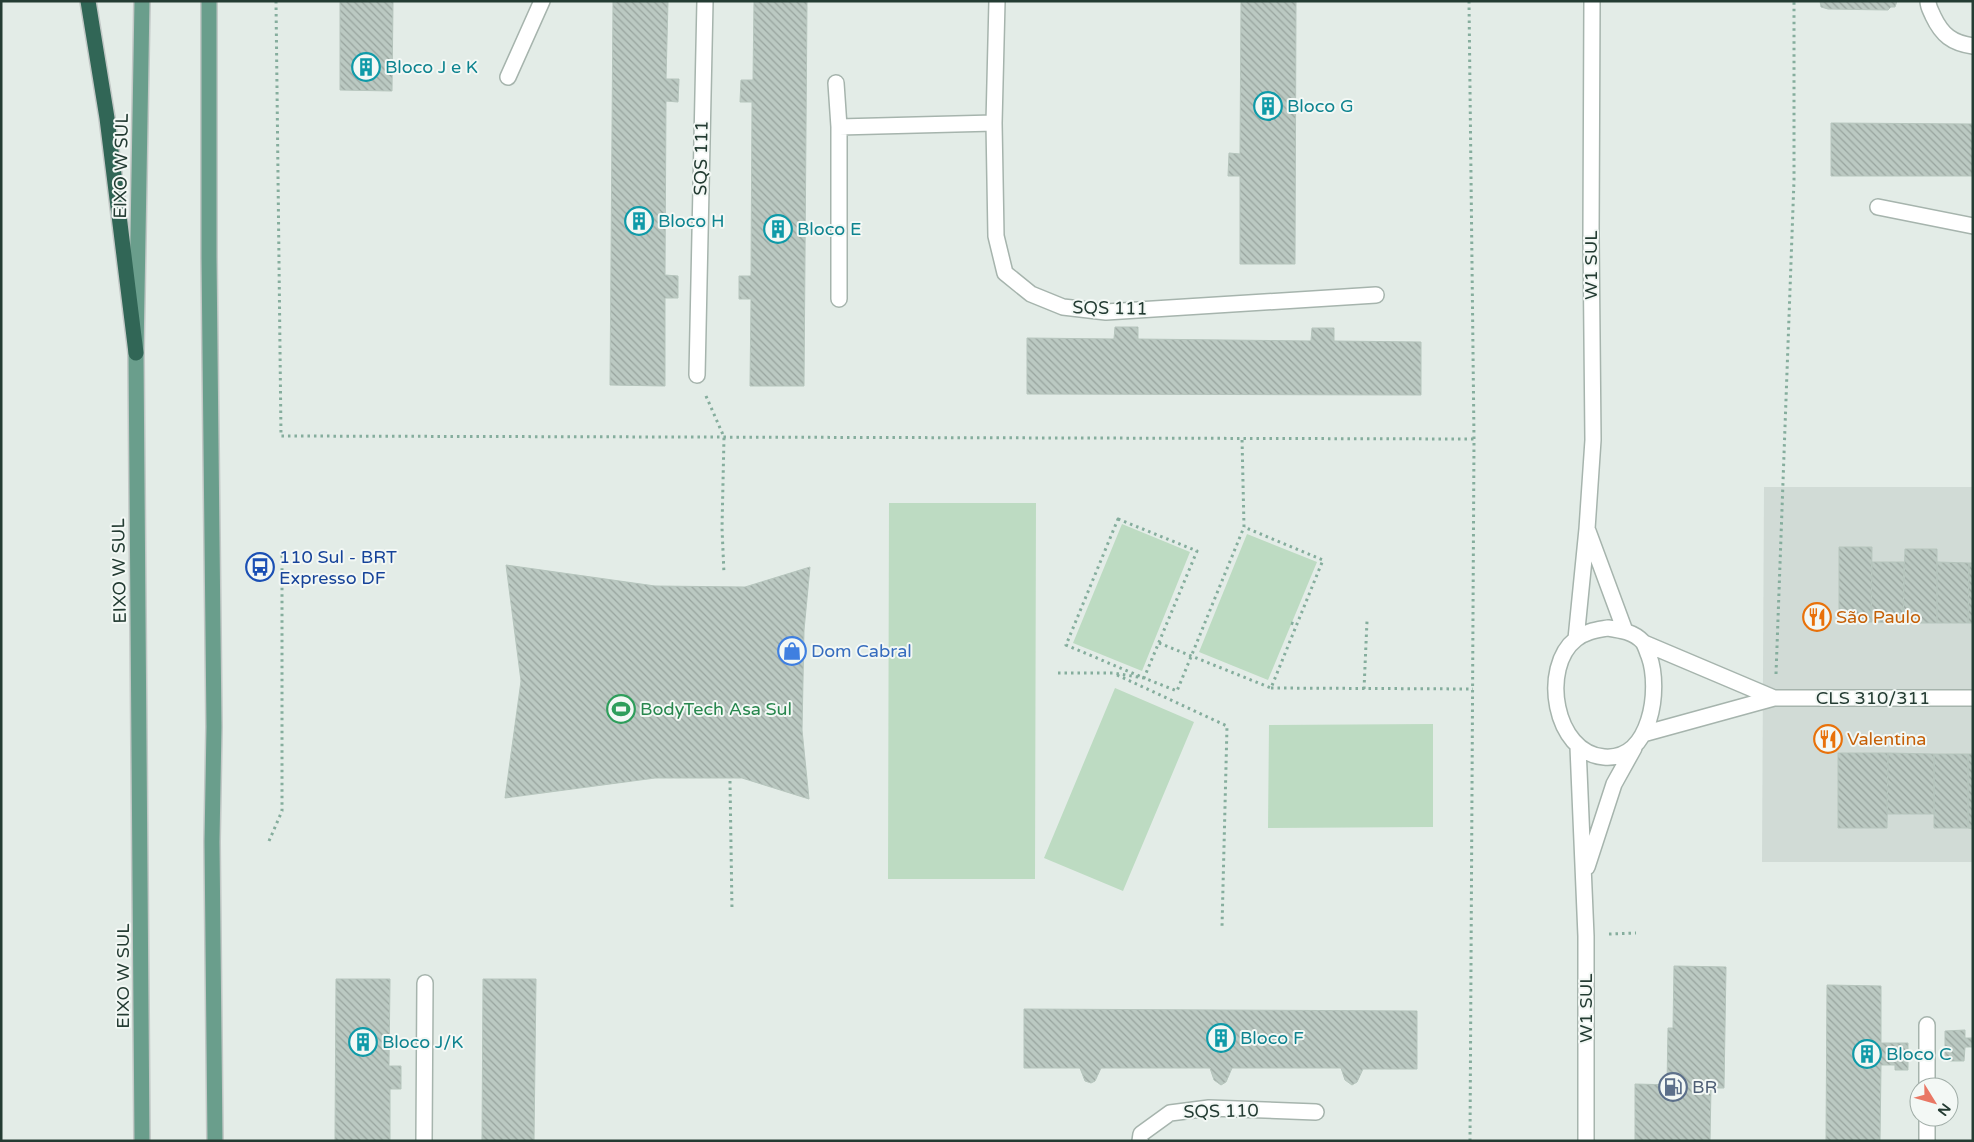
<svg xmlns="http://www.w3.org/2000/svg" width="1974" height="1142" viewBox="0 0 1974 1142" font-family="'Varela Round',sans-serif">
<defs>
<pattern id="building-back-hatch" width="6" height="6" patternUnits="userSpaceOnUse" patternTransform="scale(1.25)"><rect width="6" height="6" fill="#bbc9c2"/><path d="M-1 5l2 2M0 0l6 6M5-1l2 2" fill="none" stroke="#98a49e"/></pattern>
</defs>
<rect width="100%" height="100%" fill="#e3ece7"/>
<path fill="#d1dbd6" d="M1764 487H1973V862H1762Z"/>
<path fill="#bddbc2" d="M889 503H1036L1035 879H888Z
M1122 524 1190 552 1142 671 1073 643Z
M1247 534 1317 562 1268 680 1199 652Z
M1115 688 1194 722 1123 891 1044 858Z
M1433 724V827L1268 828 1269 725Z"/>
<path fill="url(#building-back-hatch)" stroke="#b6c5bd" d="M340 1H393L392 91 340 90Z
M613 1H668L666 79H679L678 102 666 101 665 275 678 276V298H665V386L610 385Z
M754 1H807L804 386H750L751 299H739V276H751L752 102H740L741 80H753Z
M1241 1H1296L1295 264H1240V176H1228L1229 153 1240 154Z
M1820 1H1897L1895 7H1891L1888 10 1828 9 1821 7Z
M1831 123 1973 124V176H1831Z
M1115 327H1138V339L1311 341 1312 328H1334V341L1421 342V395L1027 394V338L1114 339Z
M1839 547H1872L1871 622H1839Z
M1905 549H1937V623H1903Z
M1872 562H1904L1903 623 1871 622Z
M1937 562 1969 563 1968 623H1937Z
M1969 563H1973V623H1968Z
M506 565 655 586 745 587 810 567 804 630 802 730 809 799 742 778H655L505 798 521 681Z
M1838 753H1888L1887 828H1838Z
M1888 753 1934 754V814H1887Z
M1934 754H1968V828H1934Z
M1968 754H1973V829L1968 828Z
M1674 966 1726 967 1724 1088H1711V1086L1667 1085 1668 1028H1673Z
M336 979H390L389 1066H401V1089H390V1141H335Z
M483 979H536L534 1141H482Z
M1827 985 1881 986V1043H1908V1070H1895V1065H1881L1880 1141H1826Z
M1024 1009 1417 1011V1069H1363L1357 1082 1352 1085 1345 1080 1341 1068H1232L1226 1082 1221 1085 1214 1080 1210 1068H1101L1095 1081 1091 1083 1085 1081 1080 1068H1024Z
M1965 1030V1038H1973V1047H1965L1964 1061H1945V1031Z
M1635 1084 1711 1086 1710 1141H1635Z"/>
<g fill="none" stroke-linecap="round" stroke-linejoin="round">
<defs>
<path id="minor" d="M997 1 994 123 996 236 1005 273 1031 294 1063 307 1106 312 1376 295
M1928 1C1928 7 1931 11 1933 16 1942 35 1952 43 1973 46
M508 77 542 1
M836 83 839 127V299
M839 127 994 123
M1878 207 1973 226
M697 375 705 1
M1588 531 1625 631
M1608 628C1621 630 1634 632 1643 642 1646 646 1647 652 1649 656 1661 689 1651 761 1604 757 1554 753 1540 667 1576 639 1586 631 1597 630 1608 628Z
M1576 639 1587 529 1593 440 1591 235 1592 1
M1644 643 1774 698
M1643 734 1774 698H1973
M1578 747 1586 936V1141
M1587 867 1614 784 1634 748
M1927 1087V1025
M424 1141 425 983
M1140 1141 1141 1134 1170 1113 1209 1108 1316 1112
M1927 1141V1117"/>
<path id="major" d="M209 1V257L214 727 212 842 215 1141
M142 1141 136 353 142 1"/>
<path id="highway" d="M88 1 107 118 136 353"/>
</defs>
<use href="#minor" stroke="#a6b4ad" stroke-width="18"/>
<use href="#major" stroke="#c2c8c6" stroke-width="18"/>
<use href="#highway" stroke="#c2c8c6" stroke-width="18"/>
<path stroke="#85ad9d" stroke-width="3" stroke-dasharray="2.5 4" stroke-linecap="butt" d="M276 1 281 436 1474 439
M1469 1 1474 439 1470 1141
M706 396 724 437 722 528 724 574
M1118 519 1197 551 1144 678 1066 645Z
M1291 623 1297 625
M1159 643 1271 688 1323 560 1244 527
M1058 673H1113L1144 678 1177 691 1244 527 1242 438
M1776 674 1794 180V1
M1117 675 1227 726 1222 927
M1271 688 1473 689
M1364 689 1367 621
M730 781 732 910
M269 841 282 811V554
M1609 934 1636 933"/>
<use href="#minor" stroke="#fff" stroke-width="15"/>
<use href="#major" stroke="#6a9e8c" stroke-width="15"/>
<use href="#highway" stroke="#316656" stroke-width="15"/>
</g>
<defs>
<symbol id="building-ring" viewBox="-11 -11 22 22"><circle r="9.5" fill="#f3f8f5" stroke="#0f9aa8" stroke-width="1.5"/><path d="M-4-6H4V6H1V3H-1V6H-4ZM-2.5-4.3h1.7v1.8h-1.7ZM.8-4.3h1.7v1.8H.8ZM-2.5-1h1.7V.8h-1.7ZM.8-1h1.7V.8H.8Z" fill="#0f9aa8"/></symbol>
<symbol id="bus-ring" viewBox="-11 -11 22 22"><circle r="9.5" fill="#f3f8f5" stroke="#1a4fb4" stroke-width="1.5"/><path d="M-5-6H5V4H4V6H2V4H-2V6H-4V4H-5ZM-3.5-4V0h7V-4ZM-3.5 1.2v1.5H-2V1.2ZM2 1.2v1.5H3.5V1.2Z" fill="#1a4fb4"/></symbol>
<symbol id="restaurant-ring" viewBox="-11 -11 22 22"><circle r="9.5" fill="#f3f8f5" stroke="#e8710a" stroke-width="1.5"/><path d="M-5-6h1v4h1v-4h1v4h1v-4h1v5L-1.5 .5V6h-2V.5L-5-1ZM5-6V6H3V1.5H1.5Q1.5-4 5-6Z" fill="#e8710a"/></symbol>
<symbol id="shop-ring" viewBox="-11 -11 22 22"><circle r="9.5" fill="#f3f8f5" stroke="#3f7fe0" stroke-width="1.5"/><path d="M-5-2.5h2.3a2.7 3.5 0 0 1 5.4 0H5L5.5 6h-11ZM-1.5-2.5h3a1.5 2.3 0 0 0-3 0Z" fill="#3f7fe0"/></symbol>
<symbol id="stadium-ring" viewBox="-11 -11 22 22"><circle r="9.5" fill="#f3f8f5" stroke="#2e9e5b" stroke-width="1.5"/><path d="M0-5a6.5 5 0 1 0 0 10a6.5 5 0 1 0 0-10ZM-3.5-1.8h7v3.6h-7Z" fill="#2e9e5b"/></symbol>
<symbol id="fuel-ring" viewBox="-11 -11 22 22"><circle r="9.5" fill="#f3f8f5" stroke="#5c6f8a" stroke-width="1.5"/><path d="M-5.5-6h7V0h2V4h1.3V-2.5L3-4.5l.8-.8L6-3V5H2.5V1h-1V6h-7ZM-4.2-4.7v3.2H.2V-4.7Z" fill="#5c6f8a"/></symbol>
</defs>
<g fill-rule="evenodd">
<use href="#building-ring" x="350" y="51" width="32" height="32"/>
<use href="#building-ring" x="1252" y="90" width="32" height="32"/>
<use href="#building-ring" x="623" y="205" width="32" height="32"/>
<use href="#building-ring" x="762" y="213" width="32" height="32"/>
<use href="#bus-ring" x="244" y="551" width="32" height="32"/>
<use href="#restaurant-ring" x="1801" y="601" width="32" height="32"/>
<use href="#shop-ring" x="776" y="635" width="32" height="32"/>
<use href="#stadium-ring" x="605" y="693" width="32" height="32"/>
<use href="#restaurant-ring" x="1812" y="723" width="32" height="32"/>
<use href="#building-ring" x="1205" y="1022" width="32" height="32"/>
<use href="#building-ring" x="347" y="1026" width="32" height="32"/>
<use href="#building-ring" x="1851" y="1038" width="32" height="32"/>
<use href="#fuel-ring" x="1657" y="1071" width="32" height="32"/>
</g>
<g text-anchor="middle" stroke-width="4" stroke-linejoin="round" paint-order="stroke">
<g font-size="18" fill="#0d838f" stroke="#f3f8f5" text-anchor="start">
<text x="385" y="73">Bloco J e K</text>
<text x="1287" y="112">Bloco G</text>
<text x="658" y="227">Bloco H</text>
<text x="797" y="235">Bloco E</text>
<text x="1240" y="1044">Bloco F</text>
<text x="382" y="1048">Bloco J/K</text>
<text x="1886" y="1060">Bloco C</text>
</g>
<g font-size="18" fill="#243c33" stroke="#f3f8f5">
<text transform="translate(701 158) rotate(-89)" y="6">SQS 111</text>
<text transform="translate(121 166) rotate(-89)" y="6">EIXO W SUL</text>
<text transform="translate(1591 265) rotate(-90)" y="6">W1 SUL</text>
<text transform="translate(1110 308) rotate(1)" y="6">SQS 111</text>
<text transform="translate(119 571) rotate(-91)" y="6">EIXO W SUL</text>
<text x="1873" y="704">CLS 310/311</text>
<text transform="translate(123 976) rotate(-90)" y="6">EIXO W SUL</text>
<text transform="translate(1586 1008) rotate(-90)" y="6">W1 SUL</text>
<text transform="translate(1221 1111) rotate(-1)" y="6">SQS 110</text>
</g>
<g font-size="18" fill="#164399" stroke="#f3f8f5" text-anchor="start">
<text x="279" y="563">110 Sul - BRT<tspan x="279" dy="21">Expresso DF</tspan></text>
</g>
<g font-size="18" fill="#c56008" stroke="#f3f8f5" text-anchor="start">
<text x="1836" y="623">São Paulo</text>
<text x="1847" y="745">Valentina</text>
</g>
<g font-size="18" fill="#366cbe" stroke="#f3f8f5" text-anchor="start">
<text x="811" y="657">Dom Cabral</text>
</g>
<g font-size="18" fill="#27864d" stroke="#f3f8f5" text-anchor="start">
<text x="640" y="715">BodyTech Asa Sul</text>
</g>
<g font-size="18" fill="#4e5e75" stroke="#f3f8f5" text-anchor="start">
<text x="1692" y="1093">BR</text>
</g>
</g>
<rect width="1974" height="1142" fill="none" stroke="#243c33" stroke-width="5"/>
<g transform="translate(1934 1102) rotate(127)"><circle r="24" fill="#f3f8f5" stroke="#a0ada7"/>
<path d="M0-4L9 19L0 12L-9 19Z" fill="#e97764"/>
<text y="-8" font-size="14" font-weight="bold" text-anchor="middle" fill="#243c33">N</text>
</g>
</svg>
